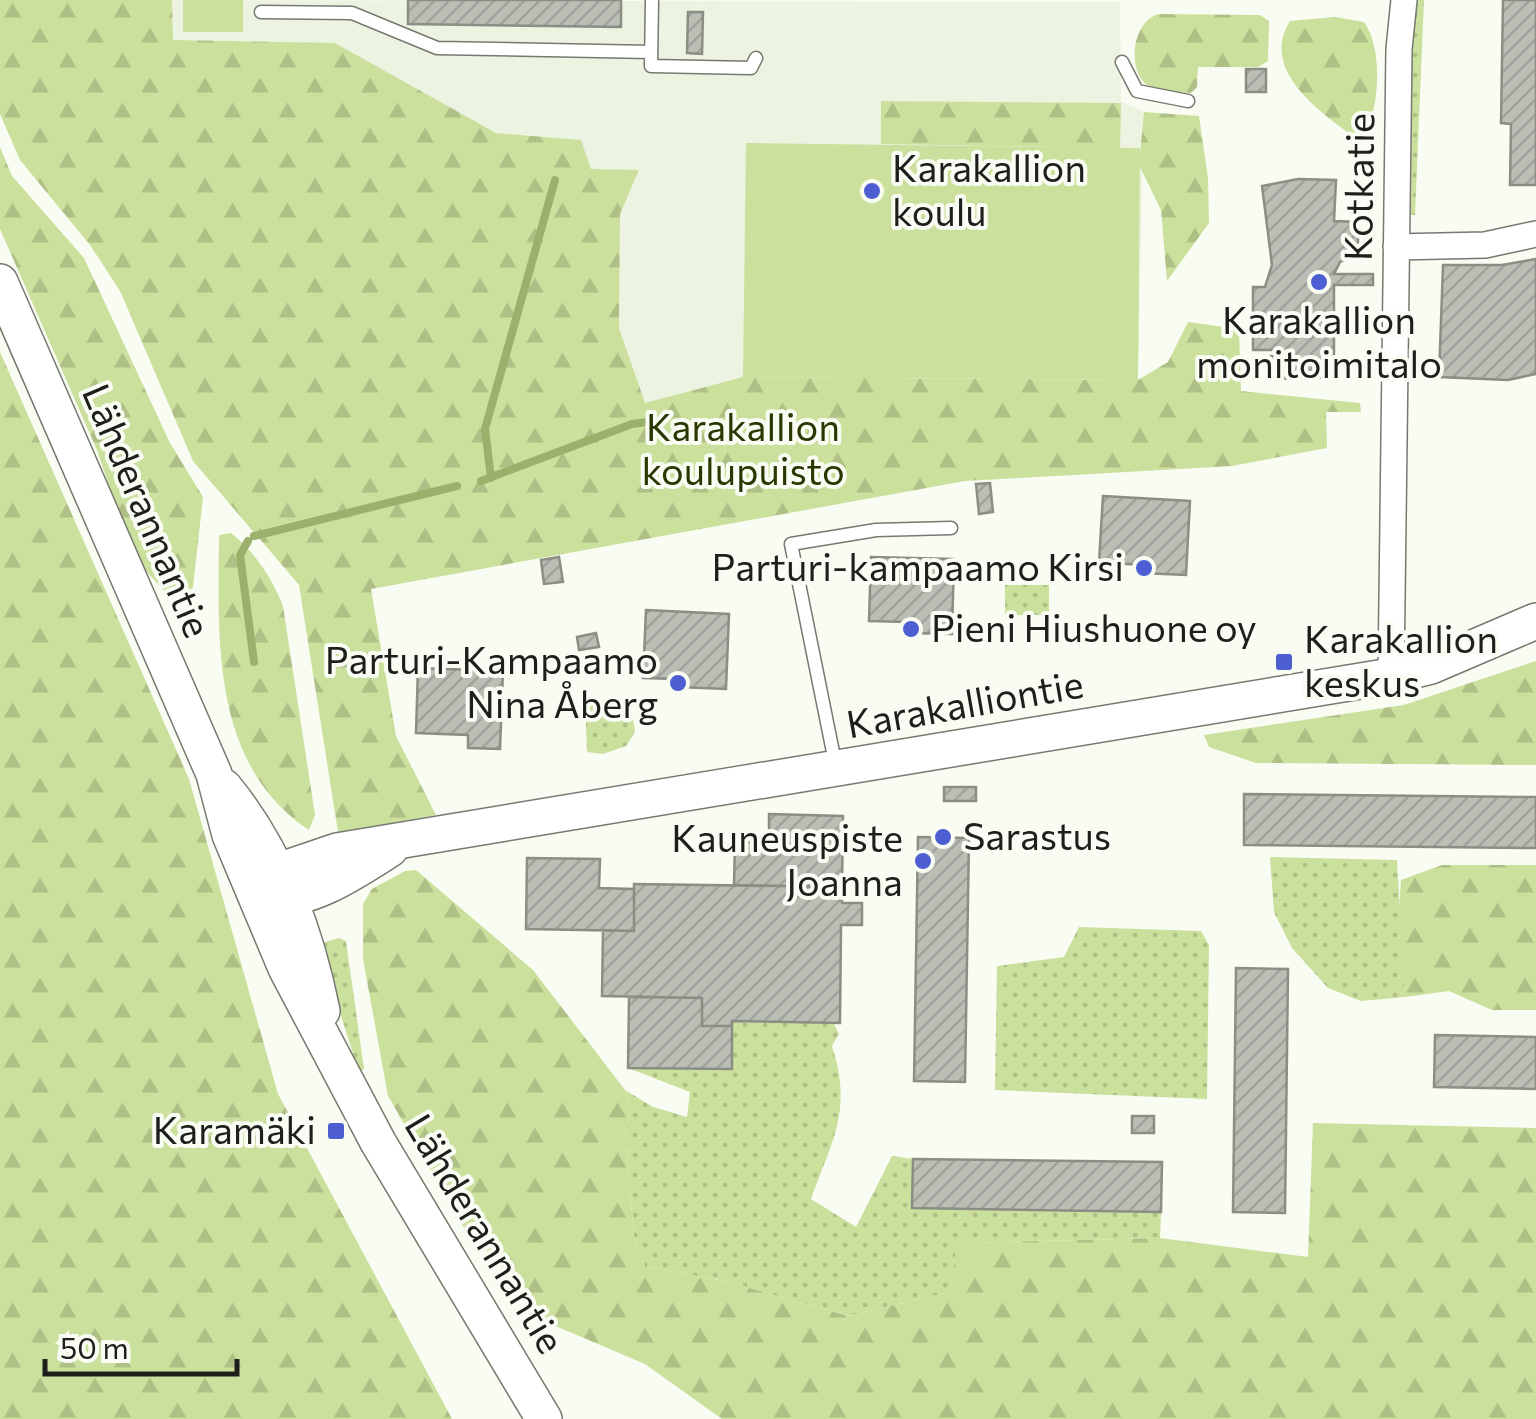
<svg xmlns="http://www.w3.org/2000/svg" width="1536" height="1419" viewBox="0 0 1536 1419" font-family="Commissioner,sans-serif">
<defs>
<pattern id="green-dots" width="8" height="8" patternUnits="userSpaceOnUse" patternTransform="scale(2.5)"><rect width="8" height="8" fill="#cbe09c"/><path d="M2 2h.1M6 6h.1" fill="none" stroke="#aec086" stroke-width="1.8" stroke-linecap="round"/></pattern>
<pattern id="forest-firs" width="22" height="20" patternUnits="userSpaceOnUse" patternTransform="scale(2.5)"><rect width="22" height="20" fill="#cbe09c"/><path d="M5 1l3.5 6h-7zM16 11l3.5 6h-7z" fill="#aec086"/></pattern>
<pattern id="building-hatch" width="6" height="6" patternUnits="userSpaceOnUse" patternTransform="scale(2.5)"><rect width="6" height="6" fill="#bbbeb5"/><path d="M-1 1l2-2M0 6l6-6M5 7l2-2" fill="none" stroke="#a0a39b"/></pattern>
</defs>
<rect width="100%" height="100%" fill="#f8fcf2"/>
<path fill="#edf3e1" d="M172 0 1120 2 1121 102 1144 112 1138 380 743 377 645 403 619 328 620 214 590 169 581 140 496 133 335 43 172 40Z"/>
<path fill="url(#green-dots)" d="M1418 0H1424L1415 215H1411L1412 43Z
M1005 585H1049V615H1005Z
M617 700 633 720 635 732 626 746 603 754 587 752 585 701Z
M1270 857 1397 860 1405 997 1361 1001 1328 988 1292 948 1274 912Z
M1079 927 1201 931 1209 945 1207 1099 995 1090 997 966 1064 957Z
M339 938 346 941 364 1069 359 1072 318 944Z
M828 1012 839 1034 832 1046C853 1111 832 1140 811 1199L856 1227 892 1156 913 1159V1208L1161 1212 1160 1238 958 1243 950 1292 848 1316 725 1281 645 1267 634 1237 625 1129 631 1112 625 1090 653 1107 687 1117 690 1092 628 1068 731 1069 732 1021Z"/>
<path fill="url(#forest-firs)" d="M0 0H172L173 40 335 43 496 133 581 140 591 169 639 170 620 214 619 328 645 403 743 377 1138 380 1168 362 1188 322 1239 329 1241 391 1360 403 1361 412H1326L1327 448 1232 466 965 481 371 589 396 736 436 815 338 832 299 585 193 461 120 291 90 245 20 160 0 114Z
M1158 14 1260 15 1269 21 1268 61 1258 67H1198L1197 87 1191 93C1178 92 1162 93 1150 87 1126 74 1131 23 1158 14Z
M1335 17 1364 22C1383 49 1379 102 1367 132L1355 138C1321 112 1259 71 1290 21Z
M881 101 1121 103 1120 148 881 144Z
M1144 112 1199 116 1208 178 1209 223 1167 281 1161 210 1139 165Z
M0 147 12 176 84 258 170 443 203 497 193 587 187 593 163 590 132 555 97 450 0 229Z
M0 352 189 779 278 1094 452 1419H0Z
M231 533C255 552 272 578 283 606L315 815 309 830C211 765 218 640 219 535Z
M1536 661V765L1256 763 1209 747 1204 735 1404 705Z
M1442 865H1536V1010H1492L1449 991 1405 997 1398 930 1401 880Z
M416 870 533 970 625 1090 631 1112 625 1129 634 1237 645 1267 725 1281 848 1316 950 1292 957 1243 1160 1238 1308 1257 1313 1123 1536 1128V1419H722L645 1364 532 1316V1299L462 1225 388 1096 363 959V904L372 889 405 871Z"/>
<path fill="#cbe09c" d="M183 0H243V32H183Z
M746 143 1140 148 1138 380 743 377Z"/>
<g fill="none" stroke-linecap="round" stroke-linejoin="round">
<path stroke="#9bb06a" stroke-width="8" d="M491 478 485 429 555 180
M481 481 632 424 663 420
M254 536 457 486
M248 541 240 555 254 662"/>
</g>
<path fill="url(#building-hatch)" stroke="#8b8e85" stroke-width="2.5" d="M408 0H621V27L408 24Z
M1503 0H1536V185H1510L1511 124 1501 123Z
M688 12H703L702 54 687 53Z
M1246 69H1266V92H1246Z
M1298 179 1336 180 1334 221 1358 222V250H1352V256L1340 262 1334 274H1373V285H1334V377L1271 379V356H1278V350H1253V287H1265L1272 265 1262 186Z
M1536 259V374L1508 380 1439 377 1443 265H1502Z
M990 483 993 512 979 514 976 484Z
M1103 496 1190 501 1186 575 1141 573V565L1099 562Z
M559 557 563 582 544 584 541 560Z
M871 557 954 559 952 634 907 633V622L869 621Z
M646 610 729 614 726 689 678 687 676 679 643 678Z
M596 633 599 647 579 650 577 637Z
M418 668 503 671 500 749 468 748V735L416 733Z
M944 787H976V801H944Z
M1244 794 1536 797V848L1244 845Z
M769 814 843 816 842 887 734 885 735 842 769 843Z
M918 837 969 838 965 1082 914 1081Z
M527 858 600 859 599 888 634 889V931L526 929Z
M634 884 842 887V903H862V925H841L840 1023 732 1021V1026H702V998L602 996 603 930 634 931Z
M1236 968 1288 969 1285 1213 1233 1212Z
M629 997 702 998V1026H732V1069L628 1068Z
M1435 1035 1536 1037V1089L1434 1087Z
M1132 1116H1154V1133H1132Z
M913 1159 1162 1162 1161 1212 912 1208Z"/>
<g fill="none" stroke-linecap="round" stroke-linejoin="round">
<defs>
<path id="lane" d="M652 0 651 66 751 68 756 58
M261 12 352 13 437 48 651 52
M1122 62 1137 91 1188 101
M836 767 791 544 876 530 951 528"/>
<path id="street" d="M1396 247 1485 245 1536 234
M1391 676 1399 49 1404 0"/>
<path id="secondary" d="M0 282 214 774 230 835 286 968 378 1142 544 1419
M224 787C276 850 306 932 322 1011
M258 901 275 872 337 851 1391 676 1431 666 1536 621
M265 901C313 900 351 874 390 849"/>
</defs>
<use href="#lane" stroke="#767970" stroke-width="15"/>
<use href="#street" stroke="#767970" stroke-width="28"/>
<use href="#secondary" stroke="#767970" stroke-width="38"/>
<use href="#lane" stroke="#fff" stroke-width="12"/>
<use href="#street" stroke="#fff" stroke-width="25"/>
<use href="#secondary" stroke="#fff" stroke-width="35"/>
</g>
<g fill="#4d5ed3" stroke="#f8fcf2" stroke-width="4">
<circle cx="872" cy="191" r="10"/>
<circle cx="1319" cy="282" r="10"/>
<circle cx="1144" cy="568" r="10"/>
<circle cx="911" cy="629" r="10"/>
<rect x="1274" y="652" width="20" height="20" rx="5"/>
<circle cx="678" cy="683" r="10"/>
<circle cx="943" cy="837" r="10"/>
<circle cx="923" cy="861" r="10"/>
<rect x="326" y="1121" width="20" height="20" rx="5"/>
</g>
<g text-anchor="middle" stroke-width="8" stroke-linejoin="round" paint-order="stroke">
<g font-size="38" fill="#1e1f1c" stroke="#f8fcf2" text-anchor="start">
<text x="892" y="182">Karakallion<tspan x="892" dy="44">koulu</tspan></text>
<text x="1319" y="334" text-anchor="middle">Karakallion<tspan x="1319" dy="44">monitoimitalo</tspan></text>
<text x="1124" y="581" text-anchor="end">Parturi-kampaamo Kirsi</text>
<text x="931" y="642">Pieni Hiushuone oy</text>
<text x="1304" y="653">Karakallion<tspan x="1304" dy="44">keskus</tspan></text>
<text x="658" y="674" text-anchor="end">Parturi-Kampaamo<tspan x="658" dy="44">Nina Åberg</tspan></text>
<text x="963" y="850">Sarastus</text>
<text x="903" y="852" text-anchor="end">Kauneuspiste<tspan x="903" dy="44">Joanna</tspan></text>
<text x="316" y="1144" text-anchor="end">Karamäki</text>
</g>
<g font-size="38" fill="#1e1f1c" stroke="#f8fcf2">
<text transform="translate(1360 187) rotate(-89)" y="13">Kotkatie</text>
<text transform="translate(146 511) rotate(67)" y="13">Lähderannantie</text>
<text transform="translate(965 705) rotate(-10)" y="13">Karakalliontie</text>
<text transform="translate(484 1234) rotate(59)" y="13">Lähderannantie</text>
</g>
<g font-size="38" fill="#2b3700" stroke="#f8fcf2">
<text x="743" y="441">Karakallion<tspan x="743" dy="44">koulupuisto</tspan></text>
</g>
</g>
<path d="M45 1359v15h192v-15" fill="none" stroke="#1e1f1c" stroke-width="5"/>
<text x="60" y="1359" font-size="30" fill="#1e1f1c" stroke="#f8fcf2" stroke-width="8" paint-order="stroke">50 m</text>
</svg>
